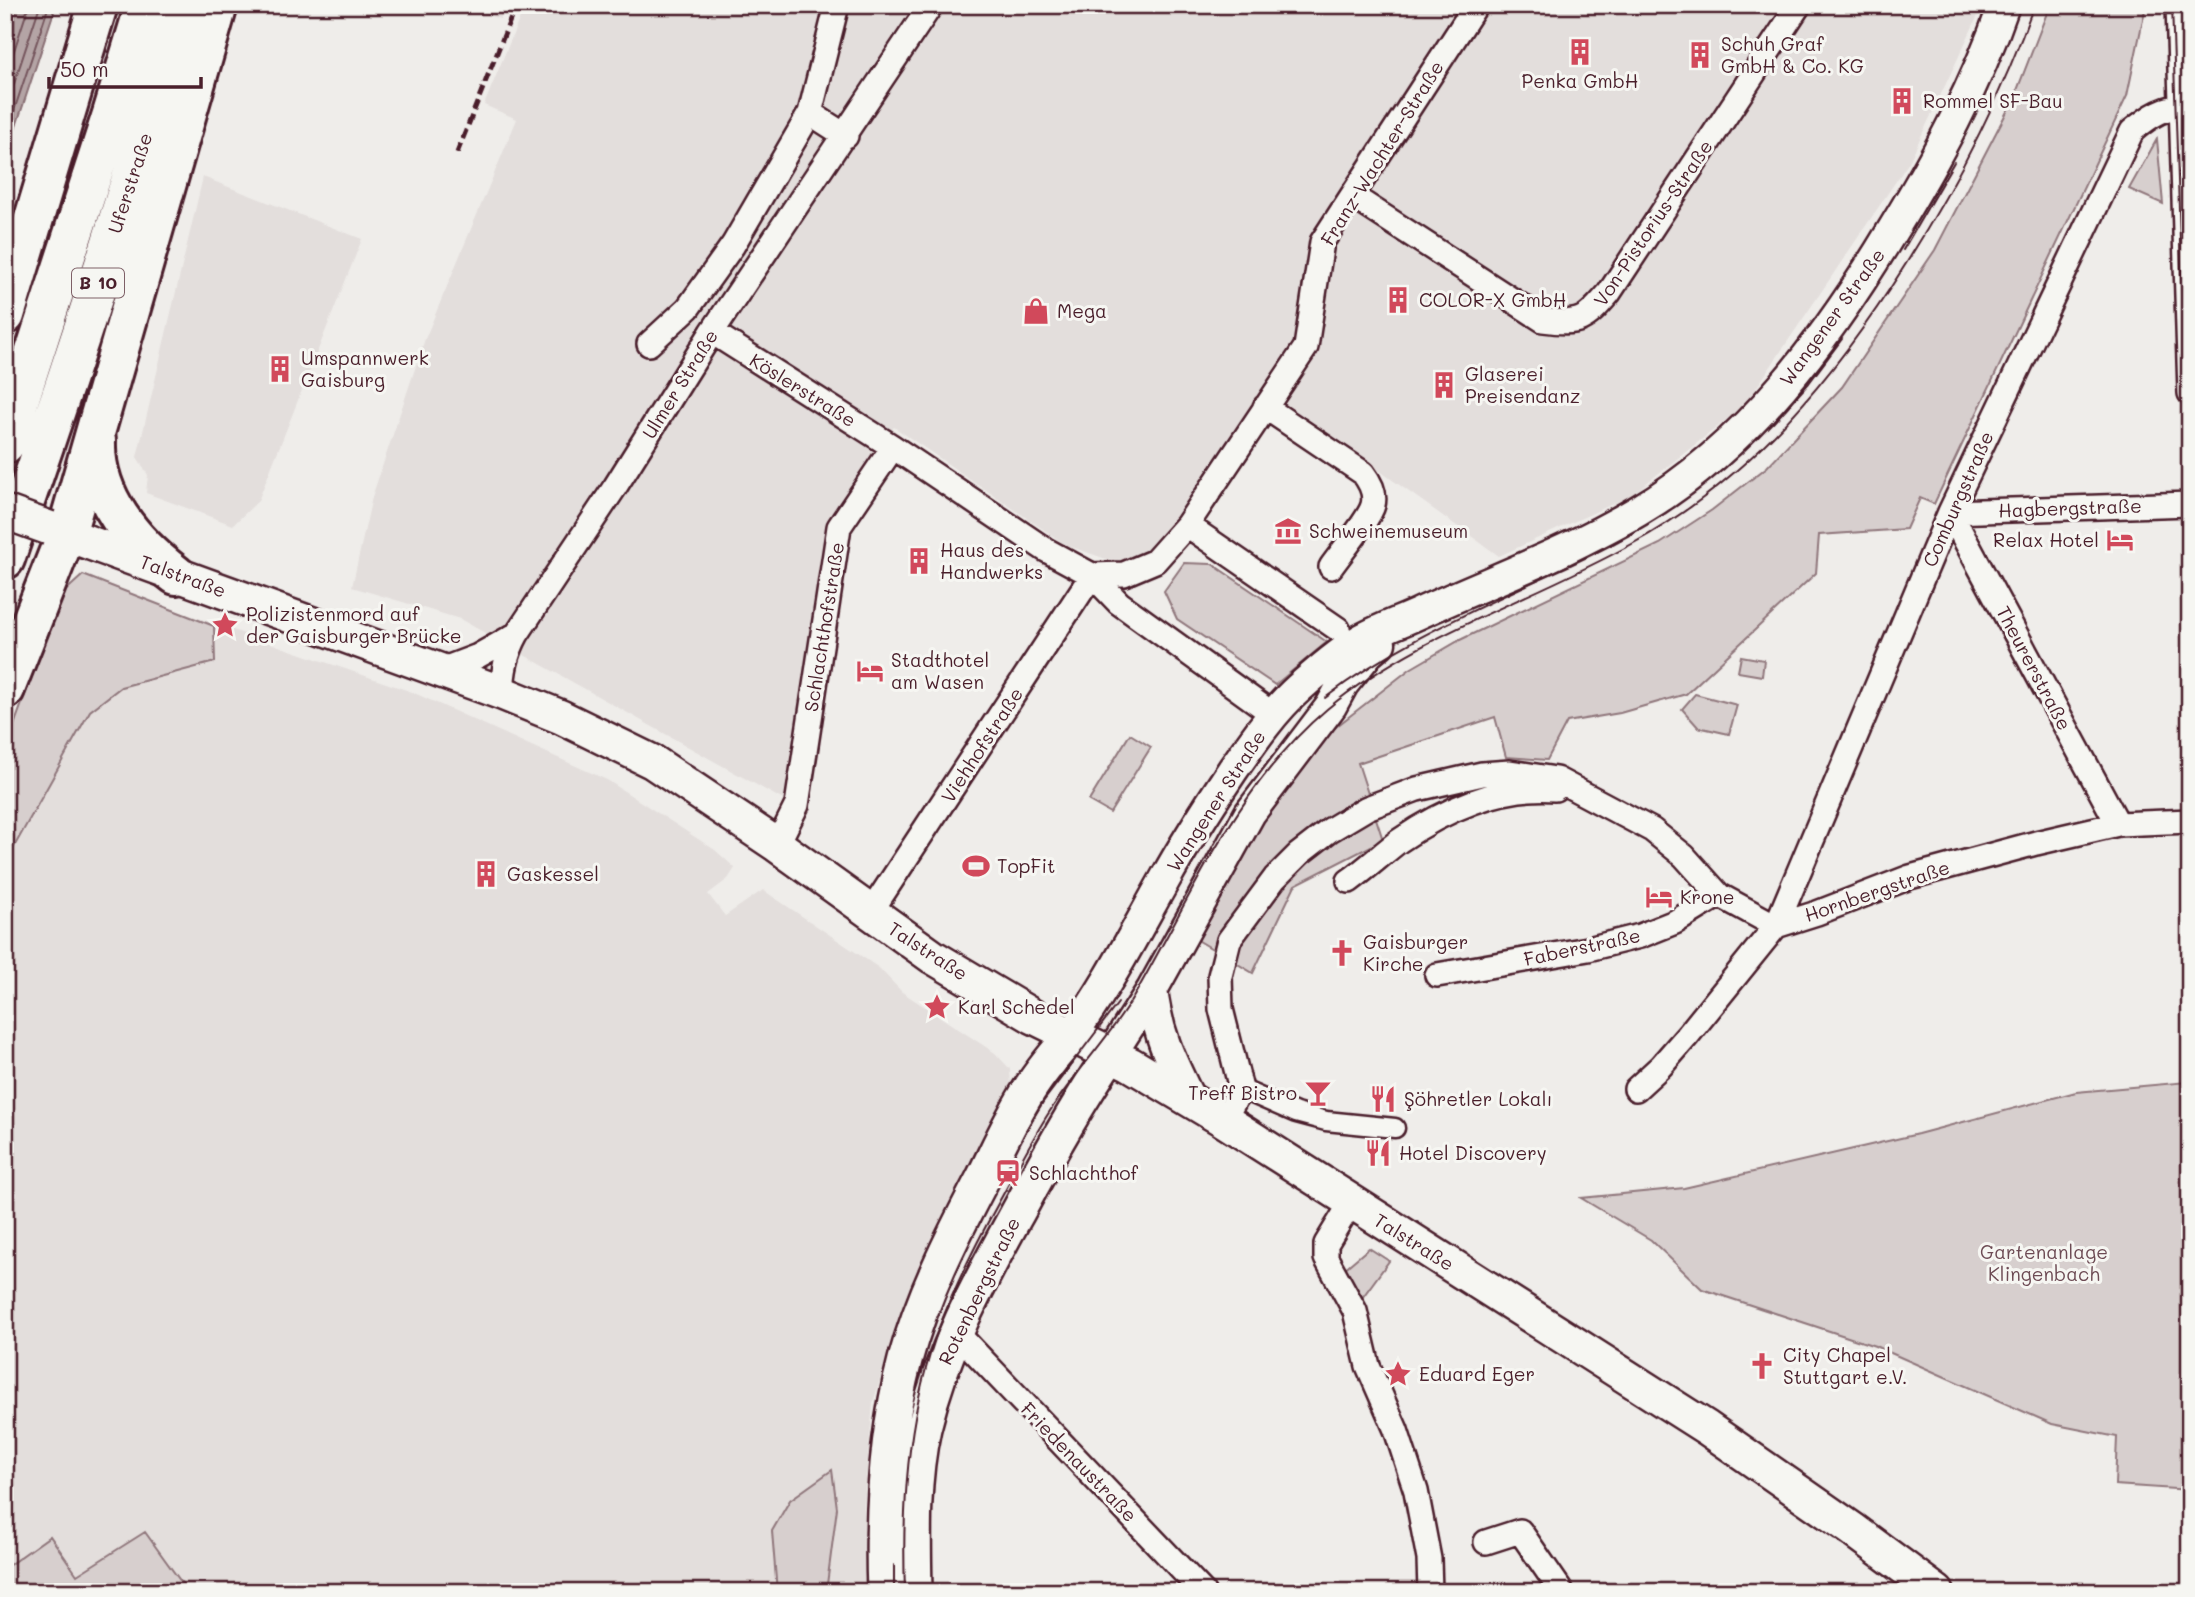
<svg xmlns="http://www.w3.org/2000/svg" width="2195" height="1597" viewBox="0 0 2195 1597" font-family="Mali,sans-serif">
<rect width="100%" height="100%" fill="#efedea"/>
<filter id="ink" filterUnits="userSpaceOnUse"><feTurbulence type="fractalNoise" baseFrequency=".0143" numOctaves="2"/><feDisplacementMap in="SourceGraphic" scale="14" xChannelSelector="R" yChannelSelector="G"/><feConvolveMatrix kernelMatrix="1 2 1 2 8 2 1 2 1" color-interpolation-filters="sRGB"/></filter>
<g filter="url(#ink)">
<path fill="#e3dedc" d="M456 5H506L500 19Z
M525 5H1983L1909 162 1744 406 1630 496 1499 556 1279 399 1177 554 1112 561 1066 545 894 427 827 527 787 802 460 619 352 587 372 497 425 339 517 119 484 105Z
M203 177 362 239 258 501 233 525 146 493 148 475 137 457Z
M85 579 412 692 607 780 715 850 735 868 728 879 708 894 725 916 763 890 879 968 902 992 995 1053 1010 1069 1011 1088 1004 1112 967 1175 902 1308 873 1403 864 1505 865 1592H5V769Z"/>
<path fill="#d7cfce" stroke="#90777c" stroke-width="2" d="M2050 5H2146L2127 96 1934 504 1920 498 1906 529 1819 535 1816 573 1686 694 1620 713 1567 722 1547 760 1506 757 1495 717 1358 763 1383 840 1295 885 1253 973 1189 935 1296 758 1410 669 1460 640 1660 544 1712 510 1767 467 1842 387 1935 250 2014 98Z
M2157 139 2163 204 2129 189Z
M1184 563 1212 564 1327 642 1275 685 1177 619 1164 591Z
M83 575 214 626 215 662 121 687 90 711 5 863V750L62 594Z
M1741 656 1764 660 1762 676 1738 672Z
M1695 694 1737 705 1729 734 1698 727 1682 709Z
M1130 734 1151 747 1110 813 1089 801Z
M2187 1082 2190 1154V1490L2115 1485 2117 1437 2052 1424 1875 1346 1702 1289 1651 1240 1581 1198 1684 1188 1918 1134 2076 1092Z
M1369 1248 1389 1261 1362 1298 1343 1270Z
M832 1470 837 1508 826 1592H777L772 1531 790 1500Z
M145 1532 186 1589 183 1592H5V1568L50 1536 77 1575Z"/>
<path fill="#b4a4a5" stroke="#8a6f74" stroke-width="2" d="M5 5H56L5 160Z"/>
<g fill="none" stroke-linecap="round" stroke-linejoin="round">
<path stroke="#74545c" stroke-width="2" d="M5 78 29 5
M5 111 40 5
M5 138 49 5"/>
<defs>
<path id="pedestrian" d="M1241 1089 1296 1113 1326 1121 1395 1128"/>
<path id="minor" d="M2178 5 2190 393
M810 113 846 136
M1352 196 1543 320C1580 325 1585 321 1609 293L1799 5
M712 332 893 447 1046 550 1092 575 1119 603 1274 715
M649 344 688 308 733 245 810 113 837 5
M1265 407 1363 473C1370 482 1376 493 1373 505 1370 518 1340 554 1331 567
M1187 525 1338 629
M1092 575 1124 574 1155 561 1187 525 1306 347 1322 242 1476 5
M441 670 478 656 517 634
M502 693C503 671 506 654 517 634L615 487 712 332 931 5
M2118 824 1950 512 2190 504
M777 845 797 805 839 527 893 447
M1349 881C1366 869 1382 854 1399 841 1444 810 1500 785 1555 789
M870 913 1092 575
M1776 926 1950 512 2132 131C2150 116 2166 105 2190 106
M1437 975 1588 949 1640 936 1675 922 1719 895
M1636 1089 1661 1066 1688 1035 1776 926 1817 913 1910 877 2036 843 2118 824 2190 821
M1222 1119 1231 1107 1241 1089 1221 1009 1220 976 1229 940 1275 878 1299 854 1330 830 1367 808 1417 789 1482 774 1510 772 1556 779 1652 830 1684 856 1719 895 1776 926
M1351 1203 1326 1244V1258L1355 1311 1368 1366 1396 1430 1416 1491 1429 1559 1430 1592
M955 1331 1203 1592
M1486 1542 1520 1531 1562 1592"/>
<path id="tertiary" d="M1152 990C1158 1036 1170 1059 1190 1100
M1071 1036C1107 987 1134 934 1164 881 1185 843 1208 807 1232 771 1252 742 1273 711 1300 687 1317 672 1337 655 1357 642 1377 630 1401 622 1422 612 1494 579 1570 552 1638 511 1748 446 1827 339 1892 231 1936 159 1976 86 2004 5
M1111 1054 1152 990 1250 813 1331 706 1343 684 1368 653 1380 643"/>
<path id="secondary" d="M49 528 502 693 561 717 653 762 777 845 933 957 1034 1017 1130 1064 1222 1119 1707 1428 1852 1529 1937 1592
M884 1592C881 1514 885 1436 905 1360 922 1297 952 1237 982 1180 997 1150 1011 1118 1029 1090 1041 1071 1056 1053 1071 1036
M915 1592C914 1538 912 1481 924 1428 944 1345 979 1283 1019 1210 1048 1156 1077 1104 1111 1054"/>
<path id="trunk" d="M5 315 98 5
M96 441C94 497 134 543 176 575
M5 444 112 114 145 5
M5 559C69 376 129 191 184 5
M5 689 66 534 218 5"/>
</defs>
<use href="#pedestrian" stroke="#4a1f2b" stroke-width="23"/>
<use href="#minor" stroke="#4a1f2b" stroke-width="28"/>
<use href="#tertiary" stroke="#4a1f2b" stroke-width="35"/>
<use href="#secondary" stroke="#4a1f2b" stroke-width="38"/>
<use href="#trunk" stroke="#4a1f2b" stroke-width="44"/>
<use href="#pedestrian" stroke="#f6f6f2" stroke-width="18"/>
<use href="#minor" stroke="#f6f6f2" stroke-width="23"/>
<use href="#tertiary" stroke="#f6f6f2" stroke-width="30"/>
<use href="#secondary" stroke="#f6f6f2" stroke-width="33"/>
<use href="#trunk" stroke="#f6f6f2" stroke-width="38"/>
<path stroke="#4a1f2b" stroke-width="2" d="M2172 5 2190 530
M2184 64 2189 204
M1903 250 1954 162
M1773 423 1809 383 1842 339
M1325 698C1420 625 1533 588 1636 530
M1026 1130 1043 1102 1118 1003
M894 1565V1592
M905 1592C902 1506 907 1421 935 1339 952 1291 975 1245 1000 1200 1016 1171 1031 1140 1050 1111 1076 1071 1110 1037 1134 996 1191 897 1238 784 1327 709 1417 634 1532 600 1632 544 1752 478 1836 375 1907 262 1958 181 2002 95 2034 5"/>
<path stroke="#4a1f2b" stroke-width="5" stroke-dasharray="10 5" stroke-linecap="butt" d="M457 153 516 5"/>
<defs>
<path id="secondary-bridge" d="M5 512 49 528"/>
</defs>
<use href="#secondary-bridge" stroke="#4a1f2b" stroke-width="38" stroke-linecap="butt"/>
<use href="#secondary-bridge" stroke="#f6f6f2" stroke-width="33"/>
</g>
</g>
<defs>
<symbol id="building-bare" viewBox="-9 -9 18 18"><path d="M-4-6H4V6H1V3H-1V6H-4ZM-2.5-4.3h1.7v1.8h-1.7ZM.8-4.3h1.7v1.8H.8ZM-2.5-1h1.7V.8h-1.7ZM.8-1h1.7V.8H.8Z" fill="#d1495b" stroke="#f6f6f2" stroke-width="2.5" paint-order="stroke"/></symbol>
<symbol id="shop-bare" viewBox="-9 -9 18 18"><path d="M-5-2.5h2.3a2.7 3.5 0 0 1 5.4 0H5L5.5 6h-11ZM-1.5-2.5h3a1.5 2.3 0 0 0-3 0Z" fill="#d1495b" stroke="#f6f6f2" stroke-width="2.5" paint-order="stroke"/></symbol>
<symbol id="museum-bare" viewBox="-9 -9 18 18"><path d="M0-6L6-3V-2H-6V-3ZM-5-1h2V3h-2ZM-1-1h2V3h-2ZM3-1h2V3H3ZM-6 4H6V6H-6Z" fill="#d1495b" stroke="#f6f6f2" stroke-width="2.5" paint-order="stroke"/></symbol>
<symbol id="hotel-bare" viewBox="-9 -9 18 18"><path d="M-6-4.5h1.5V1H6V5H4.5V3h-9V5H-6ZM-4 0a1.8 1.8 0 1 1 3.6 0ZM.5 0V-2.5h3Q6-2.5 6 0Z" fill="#d1495b" stroke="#f6f6f2" stroke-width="2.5" paint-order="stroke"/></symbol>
<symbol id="sight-bare" viewBox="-9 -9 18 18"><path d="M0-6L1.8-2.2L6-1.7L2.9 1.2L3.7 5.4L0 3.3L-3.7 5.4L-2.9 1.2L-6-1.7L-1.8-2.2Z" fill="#d1495b" stroke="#f6f6f2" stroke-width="2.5" paint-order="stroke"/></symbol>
<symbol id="stadium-bare" viewBox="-9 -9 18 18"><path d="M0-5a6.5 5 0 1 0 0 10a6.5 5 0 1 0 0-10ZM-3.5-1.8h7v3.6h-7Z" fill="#d1495b" stroke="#f6f6f2" stroke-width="2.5" paint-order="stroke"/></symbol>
<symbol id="church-bare" viewBox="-9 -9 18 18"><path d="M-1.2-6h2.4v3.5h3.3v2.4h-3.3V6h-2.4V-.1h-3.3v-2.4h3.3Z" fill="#d1495b" stroke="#f6f6f2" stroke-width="2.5" paint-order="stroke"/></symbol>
<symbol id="bar-bare" viewBox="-9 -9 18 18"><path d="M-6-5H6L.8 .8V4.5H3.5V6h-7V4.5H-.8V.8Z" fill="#d1495b" stroke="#f6f6f2" stroke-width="2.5" paint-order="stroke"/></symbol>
<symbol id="restaurant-bare" viewBox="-9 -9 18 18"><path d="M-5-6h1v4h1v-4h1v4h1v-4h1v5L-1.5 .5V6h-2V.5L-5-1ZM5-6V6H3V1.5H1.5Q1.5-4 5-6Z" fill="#d1495b" stroke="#f6f6f2" stroke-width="2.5" paint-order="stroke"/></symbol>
<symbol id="station-bare" viewBox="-9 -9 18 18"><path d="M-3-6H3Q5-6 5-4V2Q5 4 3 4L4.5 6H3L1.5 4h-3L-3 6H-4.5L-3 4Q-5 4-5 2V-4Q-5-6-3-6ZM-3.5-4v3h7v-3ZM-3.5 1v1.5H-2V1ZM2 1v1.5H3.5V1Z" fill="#d1495b" stroke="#f6f6f2" stroke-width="2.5" paint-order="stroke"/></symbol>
</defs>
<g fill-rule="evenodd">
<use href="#building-bare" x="1561" y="33" width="38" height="38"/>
<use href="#building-bare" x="1681" y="36" width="38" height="38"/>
<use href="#building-bare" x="1883" y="82" width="38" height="38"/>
<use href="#building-bare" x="1379" y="281" width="38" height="38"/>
<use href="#shop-bare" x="1017" y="292" width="38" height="38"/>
<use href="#building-bare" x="261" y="350" width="38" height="38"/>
<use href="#building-bare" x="1425" y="366" width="38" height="38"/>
<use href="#museum-bare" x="1269" y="512" width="38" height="38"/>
<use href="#hotel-bare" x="2101" y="521" width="38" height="38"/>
<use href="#building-bare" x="900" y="542" width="38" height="38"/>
<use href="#sight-bare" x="206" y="606" width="38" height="38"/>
<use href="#hotel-bare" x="851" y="652" width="38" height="38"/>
<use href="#stadium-bare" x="957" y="847" width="38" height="38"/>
<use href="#building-bare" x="467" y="855" width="38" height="38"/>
<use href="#hotel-bare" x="1640" y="878" width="38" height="38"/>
<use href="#church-bare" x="1323" y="934" width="38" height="38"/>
<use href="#sight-bare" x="918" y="988" width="38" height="38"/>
<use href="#bar-bare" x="1299" y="1074" width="38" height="38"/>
<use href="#restaurant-bare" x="1364" y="1080" width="38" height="38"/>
<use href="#restaurant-bare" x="1359" y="1134" width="38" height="38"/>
<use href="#station-bare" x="989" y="1154" width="38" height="38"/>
<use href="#church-bare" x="1743" y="1347" width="38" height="38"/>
<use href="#sight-bare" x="1379" y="1355" width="38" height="38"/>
</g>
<g text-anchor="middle" stroke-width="6" stroke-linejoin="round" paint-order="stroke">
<rect fill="#f6f6f2" stroke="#7e6067" stroke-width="2" x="72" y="268.5" width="52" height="29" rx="5"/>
<g font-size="18" font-weight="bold" fill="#4a1f2b">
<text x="98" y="289">B 10</text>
</g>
<g font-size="19" fill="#4a1f2b" stroke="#f6f6f2" text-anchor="start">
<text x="1721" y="51">Schuh Graf<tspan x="1721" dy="22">GmbH &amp; Co. KG</tspan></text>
<text x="1580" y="88" text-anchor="middle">Penka GmbH</text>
<text x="1923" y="108">Rommel SF-Bau</text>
<text x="1419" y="307">COLOR-X GmbH</text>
<text x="1057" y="318">Mega</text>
<text x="301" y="365">Umspannwerk<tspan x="301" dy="22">Gaisburg</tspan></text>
<text x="1465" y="381">Glaserei<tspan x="1465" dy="22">Preisendanz</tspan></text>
<text x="1309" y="538">Schweinemuseum</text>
<text x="2099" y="547" text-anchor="end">Relax Hotel</text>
<text x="940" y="557">Haus des<tspan x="940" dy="22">Handwerks</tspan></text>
<text x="246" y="621">Polizistenmord auf<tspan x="246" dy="22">der Gaisburger Brücke</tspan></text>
<text x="891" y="667">Stadthotel<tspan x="891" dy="22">am Wasen</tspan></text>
<text x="997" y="873">TopFit</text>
<text x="507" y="881">Gaskessel</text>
<text x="1680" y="904">Krone</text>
<text x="1363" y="949">Gaisburger<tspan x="1363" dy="22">Kirche</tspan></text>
<text x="958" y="1014">Karl Schedel</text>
<text x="1297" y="1100" text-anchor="end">Treff Bistro</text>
<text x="1404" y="1106">Şöhretler Lokalı</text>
<text x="1399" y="1160">Hotel Discovery</text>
<text x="1029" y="1180">Schlachthof</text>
<text x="1783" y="1362">City Chapel<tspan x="1783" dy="22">Stuttgart e.V.</tspan></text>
<text x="1419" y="1381">Eduard Eger</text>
</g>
<g font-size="19" fill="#4a1f2b" stroke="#f6f6f2">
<text transform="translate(1382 153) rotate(-58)" y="7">Franz-Wachter-Straße</text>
<text transform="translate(130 183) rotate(-72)" y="7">Uferstraße</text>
<text transform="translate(1653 223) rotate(-56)" y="7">Von-Pistorius-Straße</text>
<text transform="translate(1832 317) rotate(-54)" y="7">Wangener Straße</text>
<text transform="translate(680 384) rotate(-58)" y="7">Ulmer Straße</text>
<text transform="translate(803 390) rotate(32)" y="7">Köslerstraße</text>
<text transform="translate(1958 499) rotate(-66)" y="7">Comburgstraße</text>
<text transform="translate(2070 508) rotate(-2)" y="7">Hagbergstraße</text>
<text transform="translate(183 576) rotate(20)" y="7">Talstraße</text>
<text transform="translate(824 627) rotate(-81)" y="7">Schlachthofstraße</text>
<text transform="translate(2034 668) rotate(62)" y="7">Theurerstraße</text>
<text transform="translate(982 745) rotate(-57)" y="7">Viehhofstraße</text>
<text transform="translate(1216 801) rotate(-57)" y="7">Wangener Straße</text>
<text transform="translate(1877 891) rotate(-19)" y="7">Hornbergstraße</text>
<text transform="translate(1582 947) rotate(-12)" y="7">Faberstraße</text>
<text transform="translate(928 951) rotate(33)" y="7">Talstraße</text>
<text transform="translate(1414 1242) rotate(32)" y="7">Talstraße</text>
<text transform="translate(979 1291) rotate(-64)" y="7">Rotenbergstraße</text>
<text transform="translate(1079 1462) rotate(46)" y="7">Friedenaustraße</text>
</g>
<g font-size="19" fill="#6d4b54" stroke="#f6f6f2">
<text x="2044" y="1259">Gartenanlage<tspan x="2044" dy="22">Klingenbach</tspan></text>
</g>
</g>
<rect width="2195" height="1597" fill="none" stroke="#f6f6f2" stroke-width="28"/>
<rect x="14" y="14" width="2167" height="1569" fill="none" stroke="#4a1f2b" stroke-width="2.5" filter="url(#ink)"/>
<path d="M49 77v10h152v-10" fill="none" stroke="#4a1f2b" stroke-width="3.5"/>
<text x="60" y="77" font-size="21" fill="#4a1f2b" stroke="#f6f6f2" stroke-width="5" paint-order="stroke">50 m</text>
</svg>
